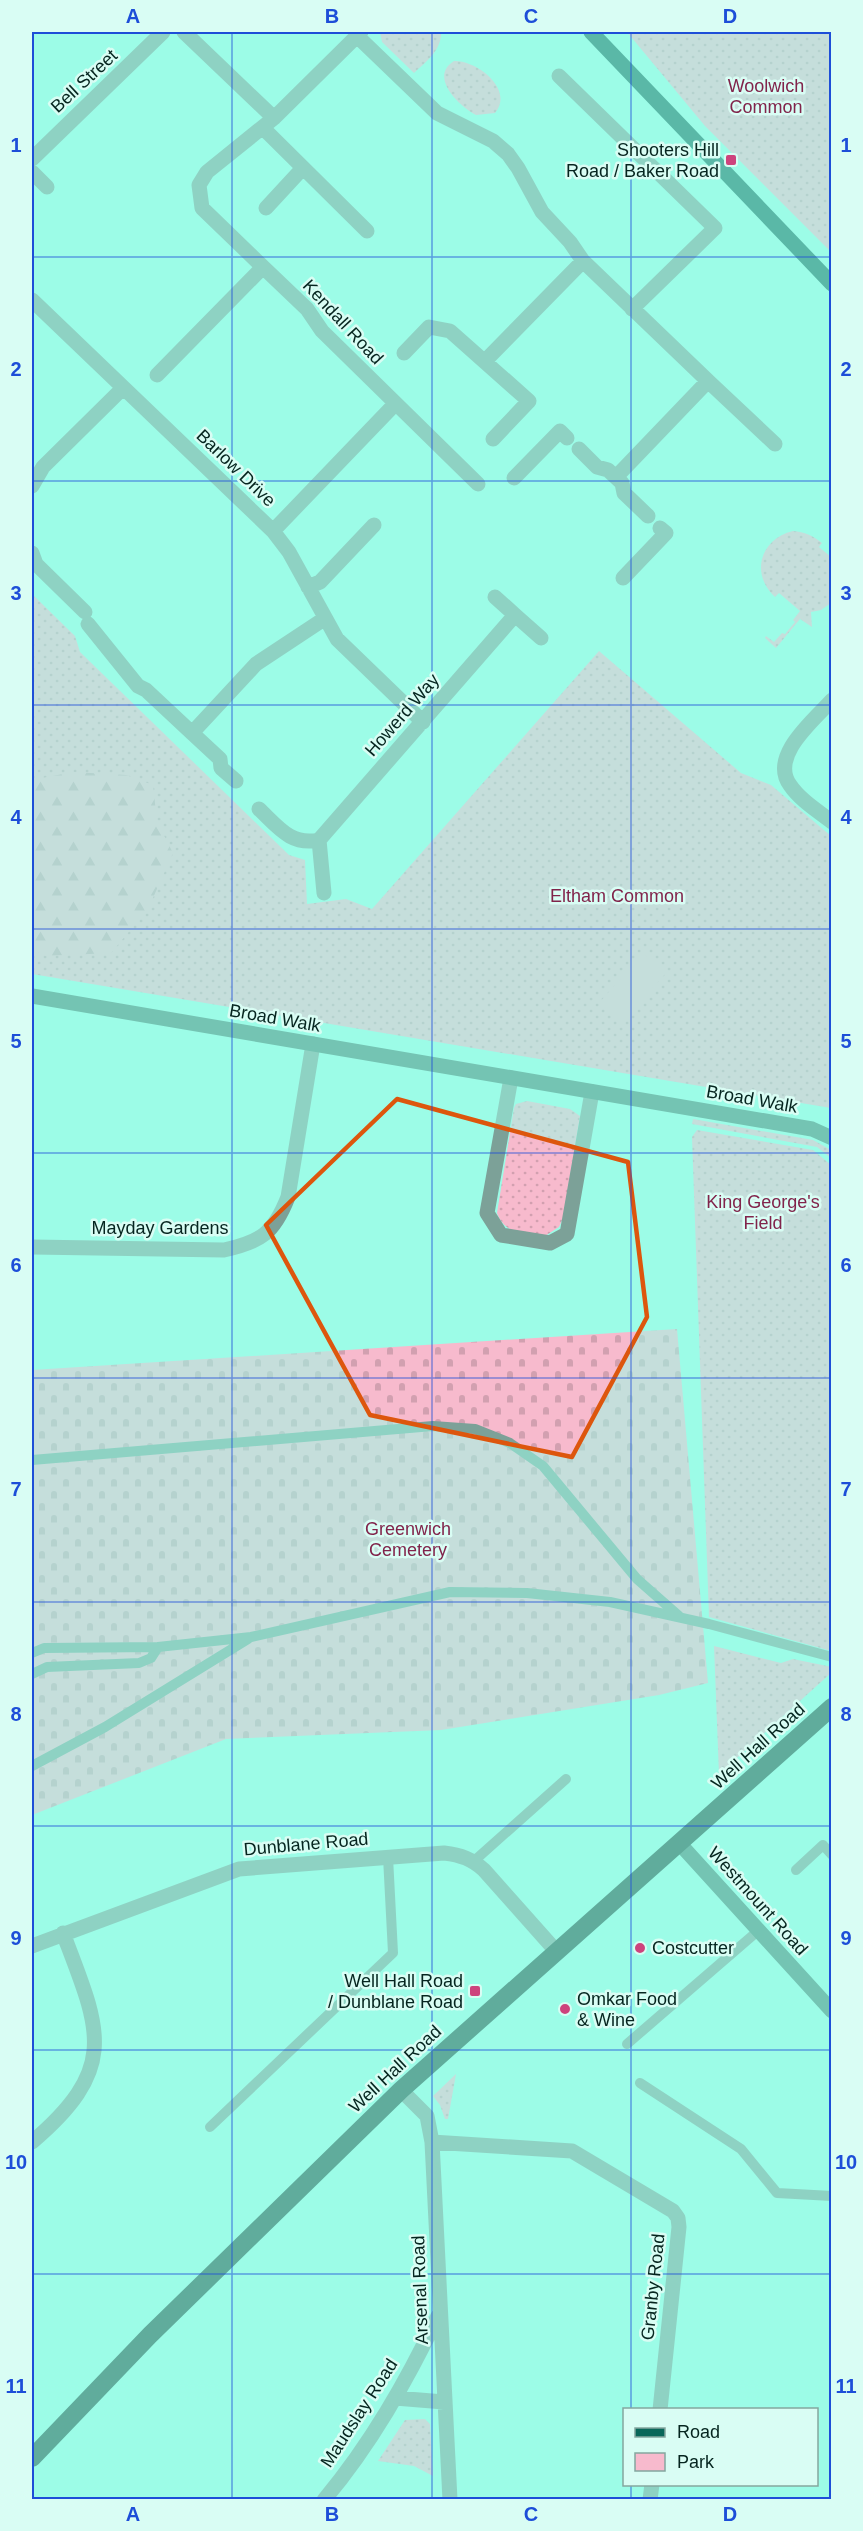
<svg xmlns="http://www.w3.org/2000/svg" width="863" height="2531" viewBox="0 0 863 2531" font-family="Arial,sans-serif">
<defs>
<pattern id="green-dots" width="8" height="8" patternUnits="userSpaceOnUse" patternTransform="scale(1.5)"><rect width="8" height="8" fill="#f7bacd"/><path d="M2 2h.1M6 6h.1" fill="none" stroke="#d2a0b0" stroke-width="1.8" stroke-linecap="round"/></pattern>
<pattern id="forest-firs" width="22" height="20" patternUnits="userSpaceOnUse" patternTransform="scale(1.5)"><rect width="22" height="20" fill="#f7bacd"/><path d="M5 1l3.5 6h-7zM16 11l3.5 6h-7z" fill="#d2a0b0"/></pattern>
<pattern id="cemetery-stones" width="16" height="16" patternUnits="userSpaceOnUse" patternTransform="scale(1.5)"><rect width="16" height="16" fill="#f7bacd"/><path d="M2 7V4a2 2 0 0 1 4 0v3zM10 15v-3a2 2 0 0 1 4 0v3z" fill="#d2a0b0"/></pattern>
</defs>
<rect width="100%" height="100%" fill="#9cfce7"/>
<path fill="url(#green-dots)" d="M380 32H441C442 50 426 62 414 73L382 42Z
M627 32H831V252L705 126Z
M454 61C476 60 515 89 495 113L476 115C460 107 428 77 454 61Z
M793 531C805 532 812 535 822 543L819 547 831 557V603L821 610 811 612 812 627 800 619 776 648 765 638 766 636 774 642 782 633 785 634 795 622 793 620 800 611 779 593 775 597C750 574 760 539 793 531Z
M32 594 75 636 80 652 289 855 305 860 307 904 346 899 372 909 599 651 741 773 771 785 831 836V1108L32 974Z
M527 1101 570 1109 580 1116 563 1218 559 1227 545 1236C525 1233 505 1235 497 1213L514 1108 516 1104Z
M693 1119 813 1140 831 1150V1158L817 1147 692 1124Z
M697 1130 813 1150 831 1165V1651L709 1617 692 1137Z
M714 1646 781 1663 793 1659 832 1667 831 1673 719 1774Z
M456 2074 448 2119H445L440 2105 433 2096Z
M425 2419 430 2424 433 2476 414 2466 378 2461 405 2420Z"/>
<path fill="url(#forest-firs)" d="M73 772 126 775 153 785 157 822 173 853 148 909 111 953 46 956 32 949V780Z"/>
<path fill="url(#cemetery-stones)" d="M677 1329 708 1683 659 1695 441 1730 226 1739 32 1815V1370Z"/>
<path fill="#f7bacd" d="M643 953 666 973 622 1023 599 1003Z"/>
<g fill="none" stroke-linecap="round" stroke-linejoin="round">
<path stroke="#7ca198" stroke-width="10" d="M32 1460 433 1426 475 1429 510 1443 543 1466 637 1579 679 1616
M32 1653 44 1648 158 1647
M32 1674 47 1667 139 1663 151 1658 158 1647 251 1637 450 1592 527 1593 610 1602 709 1624 832 1657
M32 1766 105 1727 248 1639
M474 1861 566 1779
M796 1870 823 1845 832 1855
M627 2044 759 1930
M640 2083 741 2149 777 2193 832 2196
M210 2127 393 1953 388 1857"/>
<path stroke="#7ca198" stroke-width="15" d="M184 32 274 118
M357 36 437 113 493 141 508 154 518 168 542 212 570 242 583 261 708 381
M559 76 715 228 632 309
M263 128 367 231
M32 159 163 32
M32 172 47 187
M266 208 302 169
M263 267 307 309 322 331 478 484
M32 300 273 531 289 552 337 639 423 722
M404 353 429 327 450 331 529 401 493 439
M485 361 583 261
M157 375 263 267 202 208 199 185 207 172 274 118 361 32
M579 449 597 467 608 470 622 483 624 493 648 516
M616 477 708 381 775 444
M514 478 560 431 567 438
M32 486 43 467 123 388
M273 531 395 404
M32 553 36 564 85 612
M623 578 666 533 660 528
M308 587 320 582 374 525
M495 597 515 615
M88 624 138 686 146 690 192 733
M832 700C814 720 769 756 790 785 800 800 818 811 832 822
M236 781 221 768 220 759 192 733 256 664 324 619
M259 809C278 827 291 846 319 840L515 615 541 638
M319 840 324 893
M511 1078 487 1213 501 1235 550 1243 567 1234 592 1092
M32 1247 224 1250C261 1242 274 1233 288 1197L313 1044
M32 1946 239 1869 444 1853C461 1855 472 1859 484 1870L556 1951
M401 2090 427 2116 432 2142 450 2500
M32 2142C120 2067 100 2030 63 1933
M432 2142 572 2151 673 2211 678 2218 679 2227 660 2410
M395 2398 444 2402
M324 2500C371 2444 406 2382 438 2316
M650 2500 652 2484"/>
<path stroke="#448073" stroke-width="15" d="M32 996 812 1129 832 1138
M680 1844 832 2011"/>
<path stroke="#096759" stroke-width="15" d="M591 32 832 284"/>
<path stroke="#174c42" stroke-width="18" d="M32 2458 150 2335 401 2090 832 1707"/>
</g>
<path d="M0 0H863V2531H0ZM397 1099 628 1162 647 1317 572 1457 370 1415 266 1225Z" fill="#9cfce7" fill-opacity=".55" fill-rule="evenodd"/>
<path fill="none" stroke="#dd560d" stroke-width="4.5" stroke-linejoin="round" d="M397 1099 628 1162 647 1317 572 1457 370 1415 266 1225Z"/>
<path fill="none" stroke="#1d4ed8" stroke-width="1.5" stroke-opacity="0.55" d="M232 32V2500M432 32V2500M631 32V2410M32 257H832M32 481H832M32 705H832M32 929H832M32 1153H832M32 1378H832M32 1602H832M32 1826H832M32 2050H832M32 2274H832M631 2484V2500"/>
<g fill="#cd437d" stroke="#d9fdf4" stroke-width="2">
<rect x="725" y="154" width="12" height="12" rx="3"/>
<circle cx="640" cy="1948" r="6"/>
<rect x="469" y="1985" width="12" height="12" rx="3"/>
<circle cx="565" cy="2009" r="6"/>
</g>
<g text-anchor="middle" stroke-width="5" stroke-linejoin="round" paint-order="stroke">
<g font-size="18" fill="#05251f" stroke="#d9fdf4">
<text transform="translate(84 81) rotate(-43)" y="6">Bell Street</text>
<text transform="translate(343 322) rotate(47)" y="6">Kendall Road</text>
<text transform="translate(236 468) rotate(44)" y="6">Barlow Drive</text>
<text transform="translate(402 715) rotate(-49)" y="6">Howerd Way</text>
<text transform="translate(275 1018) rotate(10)" y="6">Broad Walk</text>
<text transform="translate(752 1099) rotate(10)" y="6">Broad Walk</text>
<text x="160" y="1234">Mayday Gardens</text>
<text transform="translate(758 1746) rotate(-42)" y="6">Well Hall Road</text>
<text transform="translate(306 1844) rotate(-5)" y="6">Dunblane Road</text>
<text transform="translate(758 1901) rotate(48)" y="6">Westmount Road</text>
<text transform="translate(395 2069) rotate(-43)" y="6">Well Hall Road</text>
<text transform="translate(653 2287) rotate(-84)" y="6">Granby Road</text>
<text transform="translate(420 2290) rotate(-92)" y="6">Arsenal Road</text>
<text transform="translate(359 2413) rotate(-57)" y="6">Maudslay Road</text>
</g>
<g font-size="18" fill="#81244b" stroke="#d9fdf4">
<text x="766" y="92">Woolwich<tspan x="766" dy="21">Common</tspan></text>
<text x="617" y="902">Eltham Common</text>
<text x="763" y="1208">King George's<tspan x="763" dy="21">Field</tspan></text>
<text x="408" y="1535">Greenwich<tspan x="408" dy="21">Cemetery</tspan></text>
</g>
<g font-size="18" fill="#05251f" stroke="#d9fdf4" text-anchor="end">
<text x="719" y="156">Shooters Hill<tspan x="719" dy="21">Road / Baker Road</tspan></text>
<text x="652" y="1954" text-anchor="start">Costcutter</text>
<text x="463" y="1987">Well Hall Road<tspan x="463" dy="21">/ Dunblane Road</tspan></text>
<text x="577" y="2005" text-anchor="start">Omkar Food<tspan x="577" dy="21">&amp; Wine</tspan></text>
</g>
</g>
<rect width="863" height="2531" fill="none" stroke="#d9fdf4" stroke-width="66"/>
<rect x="623" y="2408" width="195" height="78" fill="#d9fdf4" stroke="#84a79f" stroke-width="1.5"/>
<rect x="635" y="2428" width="30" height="9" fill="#096759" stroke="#84a79f" stroke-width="1.5"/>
<text x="677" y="2438" font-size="18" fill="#05251f">Road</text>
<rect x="635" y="2453" width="30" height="18" fill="#f7bacd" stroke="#84a79f" stroke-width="1.5"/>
<text x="677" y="2468" font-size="18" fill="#05251f">Park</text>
<rect x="33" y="33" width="797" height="2465" fill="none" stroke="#1d4ed8" stroke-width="2"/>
<g font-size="20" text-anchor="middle" font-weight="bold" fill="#1d4ed8">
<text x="133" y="23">A</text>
<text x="332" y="23">B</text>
<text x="531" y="23">C</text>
<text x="730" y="23">D</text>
<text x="16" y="152">1</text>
<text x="846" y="152">1</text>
<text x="16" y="376">2</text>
<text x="846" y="376">2</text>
<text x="16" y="600">3</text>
<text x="846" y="600">3</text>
<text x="16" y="824">4</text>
<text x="846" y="824">4</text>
<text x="16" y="1048">5</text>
<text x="846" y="1048">5</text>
<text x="16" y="1272">6</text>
<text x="846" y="1272">6</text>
<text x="16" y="1496">7</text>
<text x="846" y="1496">7</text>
<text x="16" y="1721">8</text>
<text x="846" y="1721">8</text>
<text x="16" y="1945">9</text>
<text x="846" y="1945">9</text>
<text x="16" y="2169">10</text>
<text x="846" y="2169">10</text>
<text x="16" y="2393">11</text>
<text x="846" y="2393">11</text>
<text x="133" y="2521">A</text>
<text x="332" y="2521">B</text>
<text x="531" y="2521">C</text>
<text x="730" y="2521">D</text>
</g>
</svg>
